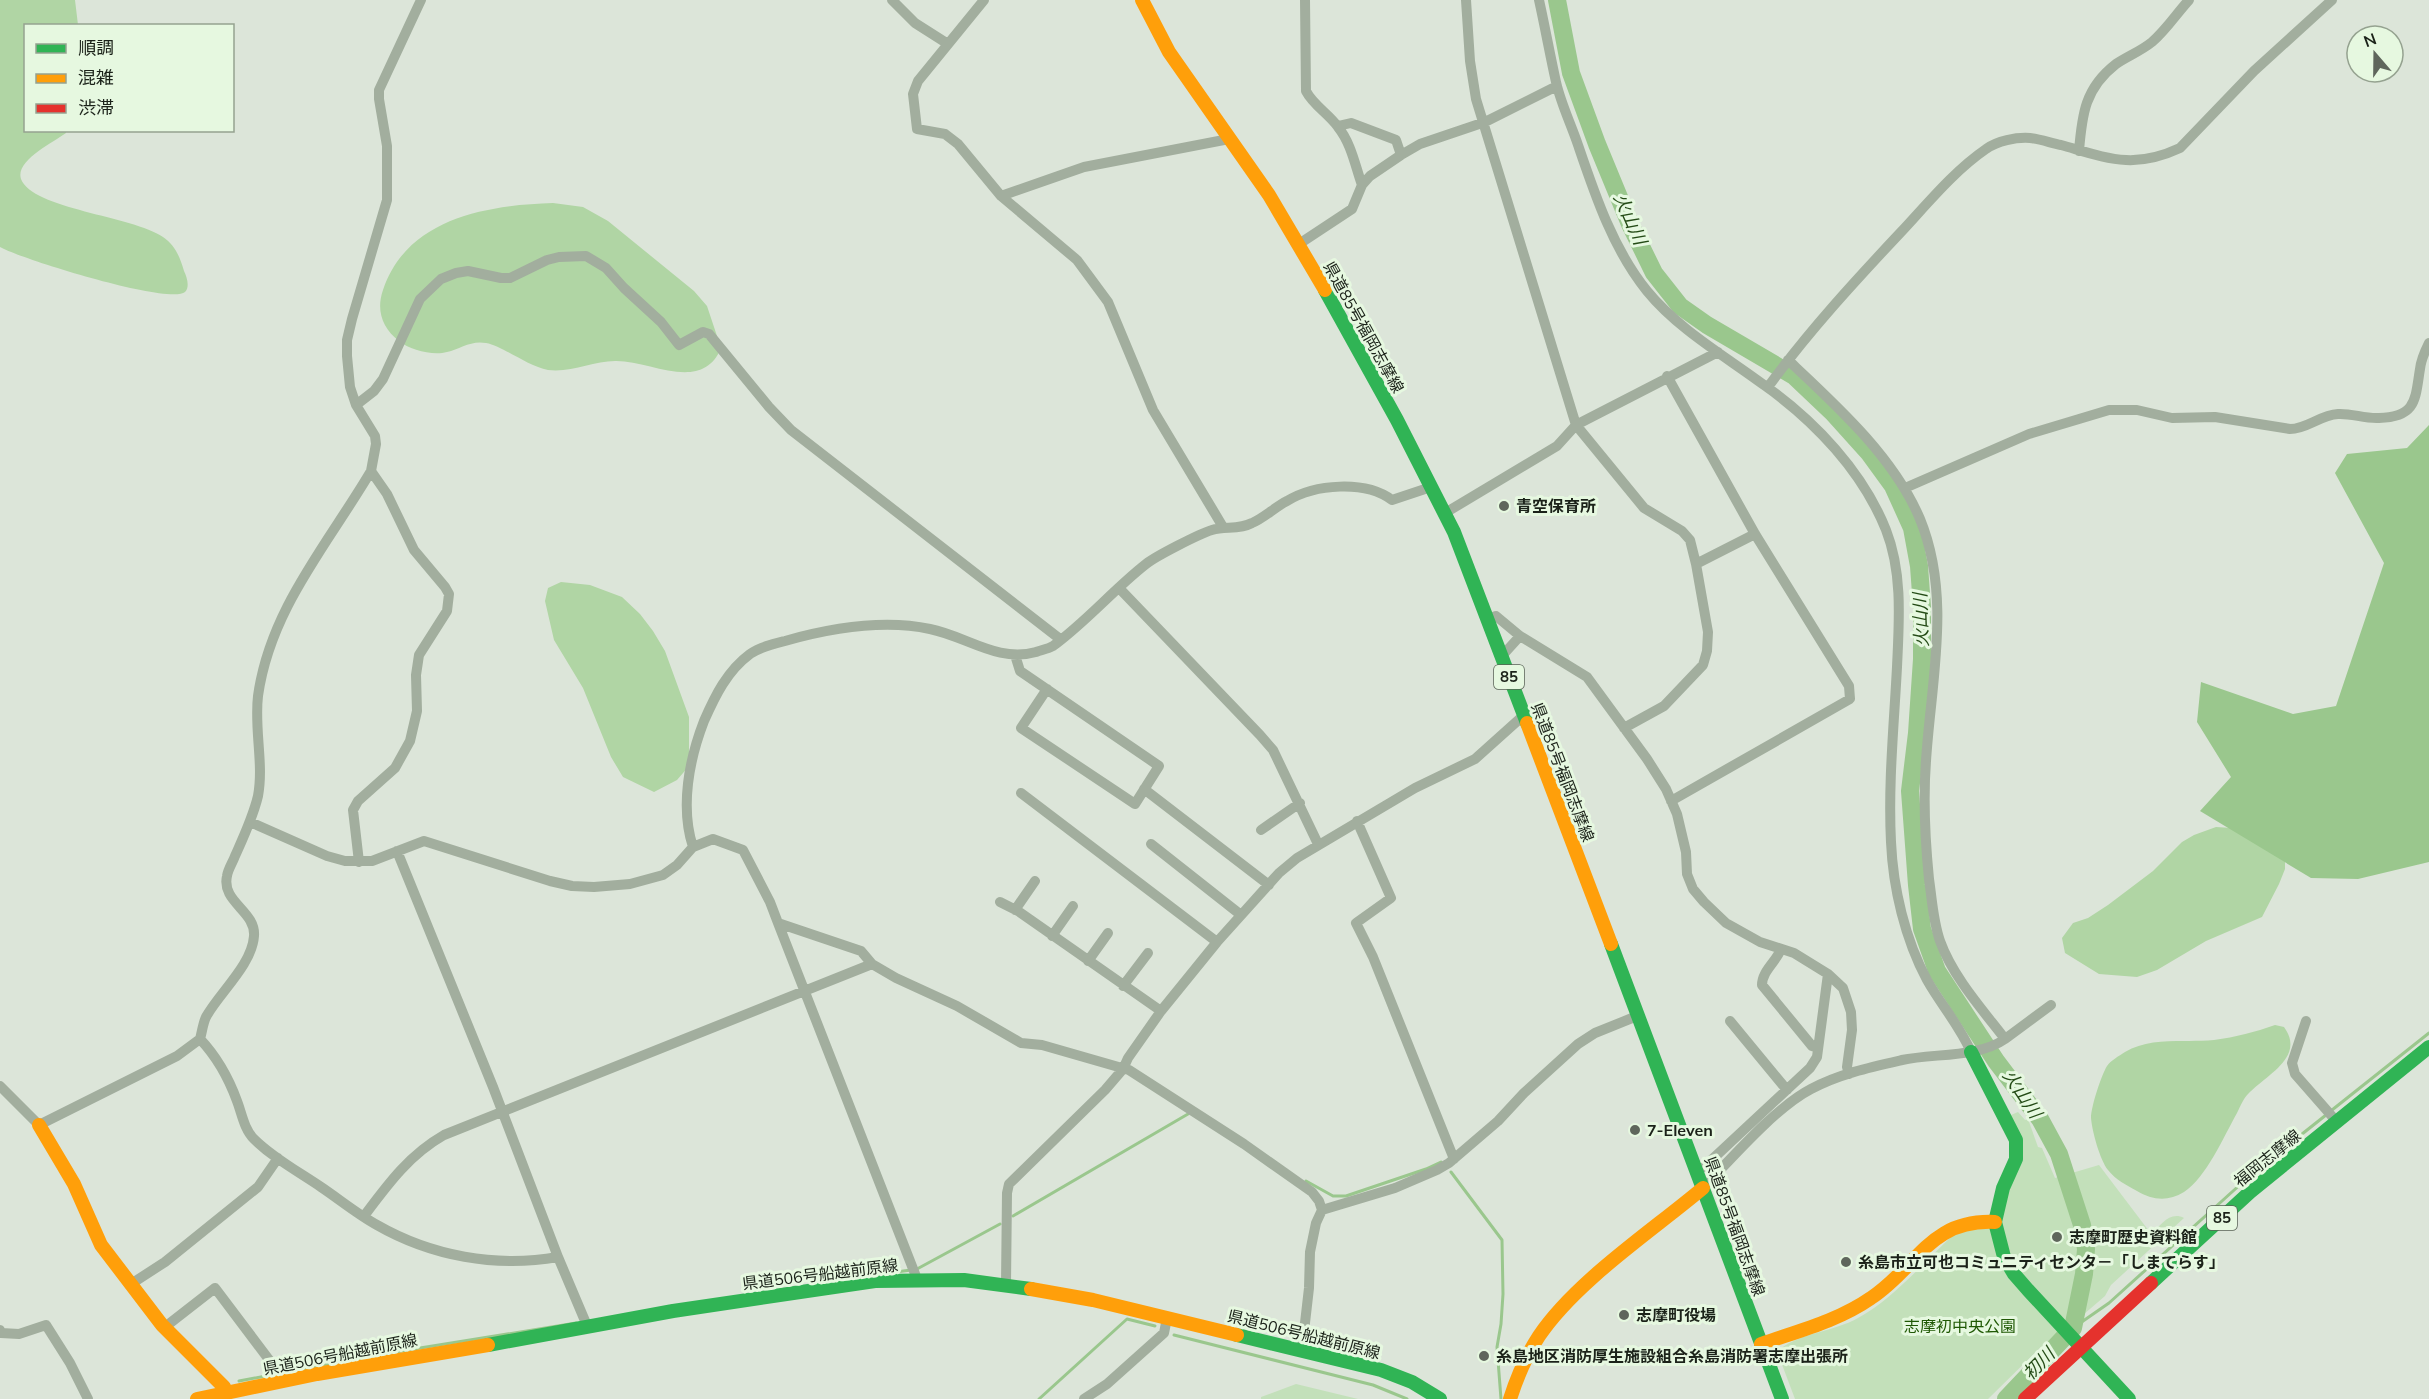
<svg xmlns="http://www.w3.org/2000/svg" width="2429" height="1399" viewBox="0 0 2429 1399" font-family="Mulish,'Noto Sans JP',sans-serif">
<rect width="100%" height="100%" fill="#dce5d9"/>
<path fill="#c3e0ba" d="M2018 1112 2025 1120 2028 1119 2038 1147 2042 1148 2055 1178 2099 1165 2152 1235C2160 1225 2170 1211 2184 1218L2111 1285 2105 1296 2054 1340 2041 1347 1988 1399H1795L1778 1354 1780 1349C1803 1332 1833 1332 1858 1318 1892 1300 1924 1262 1953 1235L1962 1229 1987 1226 2021 1143 2011 1115Z
M1296 1384 1358 1399H1261V1397Z"/>
<path fill="#b0d5a4" d="M0 0H75L78 25 26 26V130L66 131V133C52 143 15 161 21 179 32 209 133 216 163 237 175 245 180 257 184 271 187 277 190 287 185 292 169 305 21 259 0 247Z
M553 203 583 207 608 221 694 291 707 306 721 348C702 394 650 360 615 361 593 361 571 373 548 370 527 366 503 346 486 343 471 340 460 349 447 352 433 356 410 350 399 341 382 328 376 310 383 290 407 218 487 205 553 203Z
M561 582 590 585 622 597 640 614 653 631 665 651 689 717V766L677 780 654 792 623 777 611 757 583 688 554 640 545 601 548 588Z
M2216 827 2232 828 2285 858V869L2279 884 2262 917 2206 941 2157 970 2137 977 2099 974 2065 953 2062 938 2073 923 2088 918 2108 905 2153 871 2182 842 2194 835Z
M2275 1025 2284 1027C2306 1057 2266 1075 2248 1094 2243 1099 2240 1107 2237 1113 2224 1136 2206 1178 2184 1192 2168 1202 2152 1200 2137 1191 2126 1185 2116 1180 2108 1170 2100 1160 2092 1131 2091 1118 2091 1107 2101 1076 2107 1066 2110 1061 2119 1056 2125 1052 2151 1036 2185 1043 2214 1040 2236 1037 2255 1032 2275 1025Z"/>
<path fill="#9ac78d" d="M2429 425V862L2358 879 2311 878 2200 811 2231 777 2197 722 2201 682 2293 714 2336 706 2384 563 2335 473 2347 454 2407 448Z"/>
<g fill="none" stroke-linecap="round" stroke-linejoin="round">
<path stroke="#9ac78d" stroke-width="3" d="M2332 1110 2429 1033
M1451 1172 1502 1240 1503 1294 1501 1324 1497 1347 1501 1399
M1306 1181 1333 1196H1346L1426 1169 1441 1162
M1013 1216 1188 1114
M917 1269 1000 1224
M881 1274 911 1270
M2073 1328 2109 1303 2253 1173 2326 1115
M1174 1335 1373 1385 1407 1399
M239 1381 389 1353 576 1323
M1039 1399 1127 1319 1155 1326"/>
<path stroke="#9ac78d" stroke-width="18" d="M1557 0 1571 73 1597 144 1630 224 1654 273 1680 306 1707 325 1794 376 1833 413 1869 453 1893 486 1912 528 1919 566 1922 607V659L1917 733 1910 791 1917 885 1922 929 1937 971 1996 1061 2040 1119 2059 1154 2082 1225 2086 1249 2084 1274 2073 1328 2006 1399"/>
<path stroke="#a2ae9e" stroke-width="10" d="M892 0 915 23 948 44
M984 0 918 81 913 94 917 129 945 134 958 144 1001 196 1077 260 1108 302 1153 410 1223 527
M1305 0 1306 91C1313 105 1329 114 1338 127 1351 143 1355 165 1362 185
M1466 0 1470 61 1476 99 1576 425 1644 508 1682 531 1690 540 1696 564 1708 632 1707 651 1703 665 1664 706 1624 728
M1539 0C1545 27 1550 55 1556 82 1561 104 1571 124 1578 145 1595 195 1613 249 1647 291 1678 329 1725 356 1764 385 1815 421 1863 472 1886 530 1903 573 1899 623 1897 667 1894 725 1888 784 1891 842 1893 888 1905 939 1927 980 1941 1005 1960 1026 1971 1052
M1338 126 1351 123 1396 140 1401 155
M2079 151C2082 114 2085 88 2116 64 2128 56 2141 51 2152 42 2166 30 2177 13 2189 0
M1001 196 1084 167 1229 139
M1299 244 1352 209 1362 185 1370 176 1401 155 1420 144 1485 122 1557 86
M1667 376 1755 534 1849 686 1850 699 1671 801
M1768 387C1808 332 1855 281 1901 232 1928 203 1954 171 1986 149 1997 141 2016 137 2030 138 2040 139 2051 143 2061 145 2107 158 2133 170 2180 148L2254 71 2332 0
M356 405 374 391 383 379 420 299 441 279 456 273 468 271 501 278H510L547 260 559 257 586 256 606 268 624 288 661 322 679 345 703 332 709 334 769 407 791 430 1060 639
M1905 488 2029 434 2109 410H2137L2172 418 2215 417 2290 429C2307 429 2320 415 2338 414 2351 413 2365 419 2379 418 2417 417 2415 399 2420 369 2421 360 2425 351 2429 343
M1445 513 1557 446 1576 425 1718 352
M1696 564 1755 534
M1119 588 1260 735 1273 750 1318 844
M1488 619 1496 616 1520 636 1587 677 1647 759 1666 789 1677 814 1686 852 1687 874 1693 889 1704 902 1726 923 1760 942 1794 953 1828 974 1843 988 1851 1012 1852 1030 1847 1067 1849 1074
M1015 655 1020 671 1159 766 1135 804 1021 728 1047 689
M1501 657 1520 636
M1144 789 1269 885
M1021 793 1217 942
M1357 821 1391 898 1356 923 1373 957 1454 1159
M250 822 327 856 345 861H372L424 841 550 881 572 886 594 887 630 884 663 875 677 865 693 847 713 839 743 850 770 902 778 923 861 951 872 964 896 978 957 1006 1021 1043 1042 1045 1129 1070 1244 1144 1312 1192 1319 1201 1322 1210 1316 1223 1310 1252 1309 1288 1302 1349
M1261 830 1300 803
M1151 844 1241 915
M693 847C680 807 689 760 704 721 715 696 727 671 750 654 760 647 773 644 785 641 831 628 882 619 930 629 966 636 998 663 1036 652 1041 650 1048 649 1053 646 1086 622 1114 589 1146 564 1156 556 1199 534 1212 530 1225 526 1239 530 1252 523 1264 518 1275 507 1287 501 1315 484 1365 480 1392 500L1431 487
M397 851 493 1087 558 1257
M359 862 353 810 358 801 395 768 410 741 417 711 416 675 419 655 447 611 449 594 445 587 414 550 387 494 371 471
M1000 902 1018 911 1161 1011
M1015 910 1035 881
M778 923 917 1279
M1052 936 1073 906
M1781 949C1776 962 1762 971 1762 985L1812 1046 1818 1048
M1088 961 1108 933
M1123 986 1148 953
M1730 1021 1787 1090
M2306 1021 2292 1063 2295 1074 2337 1122
M200 1039C217 1057 229 1079 237 1101 242 1114 244 1129 254 1139 273 1158 299 1172 321 1187 339 1199 357 1214 377 1225 431 1256 496 1268 558 1257L588 1328
M2005 1039 2051 1005
M0 1086 39 1125 177 1056 200 1039C202 1032 203 1023 206 1017 219 993 252 965 254 936 256 911 221 902 227 876 228 869 233 862 235 856 244 836 253 817 258 796 264 764 254 729 258 696 270 609 328 544 371 471L376 444 375 436 356 405 350 387 347 356V340L352 319 387 200V146L379 99V90L421 0
M1697 1169 1704 1167 1810 1068 1817 1057 1828 974
M1703 1188C1731 1159 1776 1107 1811 1089 1839 1074 1871 1067 1902 1060 1934 1053 1978 1058 2005 1039 1982 1009 1953 977 1940 941 1933 921 1932 899 1929 879 1925 839 1923 800 1926 761 1931 681 1952 597 1920 519 1894 457 1836 405 1788 360
M1322 1210 1395 1188 1437 1170 1449 1163 1498 1121 1524 1093 1578 1044 1595 1033 1637 1016
M364 1216C388 1184 409 1155 444 1135L872 964
M131 1284 165 1262 258 1187 278 1158
M1006 1284 1007 1193 1009 1184 1105 1090 1123 1069 1128 1058 1161 1011 1217 942 1279 873 1297 858 1415 788 1475 759 1524 715
M165 1327 215 1288 273 1365
M0 1330 1 1333 19 1334 46 1325 70 1363 88 1399
M1084 1399 1107 1384 1164 1333 1167 1318"/>
<path stroke="#30b455" stroke-width="14" d="M1325 290 1397 420 1454 532 1527 723
M1611 944 1782 1399
M1971 1052 2016 1140V1159L2003 1188 1995 1222 2004 1257 2014 1274 2028 1290 2129 1399
M2151 1283 2250 1192 2429 1047
M1237 1335 1381 1370 1412 1382 1440 1399
M488 1345 673 1311 875 1281 964 1280 1031 1289"/>
<path stroke="#ff9f0a" stroke-width="14" d="M1142 0 1169 52 1269 195 1325 290
M1527 723 1611 944
M39 1125 74 1184 101 1245 162 1325 224 1387 226 1393
M1031 1289 1093 1300 1237 1335
M1761 1344C1798 1331 1838 1321 1871 1298 1918 1267 1929 1219 1995 1222
M197 1399 317 1374 488 1345
M1510 1399C1517 1377 1526 1356 1539 1336 1576 1281 1652 1231 1703 1188"/>
<path stroke="#e5322d" stroke-width="14" d="M2025 1399 2151 1283"/>
</g>
<g fill="#5f665c" stroke="#e6f8e0" stroke-width="2">
<circle cx="1504" cy="506" r="6"/>
<circle cx="1635" cy="1130" r="6"/>
<circle cx="2057" cy="1237" r="6"/>
<circle cx="1846" cy="1262" r="6"/>
<circle cx="1624" cy="1315" r="6"/>
<circle cx="1484" cy="1356" r="6"/>
</g>
<g text-anchor="middle" stroke-width="6" stroke-linejoin="round" paint-order="stroke">
<g fill="#e6f8e0" stroke="#586255" stroke-width="1.5">
<rect x="1494" y="665" width="30" height="24" rx="4.5"/>
<rect x="2207" y="1206" width="30" height="24" rx="4.5"/>
</g>
<g font-size="15" font-weight="bold" fill="#1b2219">
<text x="1509" y="682">85</text>
<text x="2222" y="1223">85</text>
</g>
<g font-size="16" fill="#1b2219" stroke="#e6f8e0">
<text transform="translate(1364 327) rotate(61)" y="6">県道85号福岡志摩線</text>
<text transform="translate(1563 772) rotate(69)" y="6">県道85号福岡志摩線</text>
<text transform="translate(2267 1158) rotate(-39)" y="6">福岡志摩線</text>
<text transform="translate(1735 1226) rotate(70)" y="6">県道85号福岡志摩線</text>
<text transform="translate(820 1274) rotate(-7)" y="6">県道506号船越前原線</text>
<text transform="translate(1304 1334) rotate(14)" y="6">県道506号船越前原線</text>
<text transform="translate(340 1354) rotate(-11)" y="6">県道506号船越前原線</text>
</g>
<g font-size="16" font-weight="bold" fill="#1b2219" stroke="#e6f8e0" text-anchor="start">
<text x="1516" y="512">青空保育所</text>
<text x="1647" y="1136">7-Eleven</text>
<text x="2069" y="1243">志摩町歴史資料館</text>
<text x="1858" y="1268">糸島市立可也コミュニティセンタ－「しまてらす」</text>
<text x="1636" y="1321">志摩町役場</text>
<text x="1496" y="1362">糸島地区消防厚生施設組合糸島消防署志摩出張所</text>
</g>
<g font-size="16" fill="#205905" stroke="#e6f8e0">
<text x="1960" y="1332">志摩初中央公園</text>
</g>
<g font-size="18" font-style="italic" fill="#244b16" stroke="#e6f8e0">
<text transform="translate(1630 219) rotate(66)" y="6">火山川</text>
<text transform="translate(1921 620) rotate(-92)" y="6">火山川</text>
<text transform="translate(2022 1094) rotate(56)" y="6">火山川</text>
<text transform="translate(2039 1364) rotate(-46)" y="6">初川</text>
</g>
</g>
<rect x="24" y="24" width="210" height="108" fill="#e6f8e0" stroke="#95a290" stroke-width="1.5"/>
<rect x="36" y="44" width="30" height="9" fill="#30b455" stroke="#95a290" stroke-width="1.5"/>
<text x="78" y="54" font-size="18" fill="#1b2219">順調</text>
<rect x="36" y="74" width="30" height="9" fill="#ff9f0a" stroke="#95a290" stroke-width="1.5"/>
<text x="78" y="84" font-size="18" fill="#1b2219">混雑</text>
<rect x="36" y="104" width="30" height="9" fill="#e5322d" stroke="#95a290" stroke-width="1.5"/>
<text x="78" y="114" font-size="18" fill="#1b2219">渋滞</text>
<g transform="translate(2375 54) rotate(340)"><circle r="28" fill="#e6f8e0" stroke="#95a290" stroke-width="1.5"/>
<path d="M0-4.5L10 22L0 15L-10 22Z" fill="#5f665c"/>
<text y="-9" font-size="16" font-weight="bold" text-anchor="middle" fill="#1b2219">N</text>
</g>
</svg>
